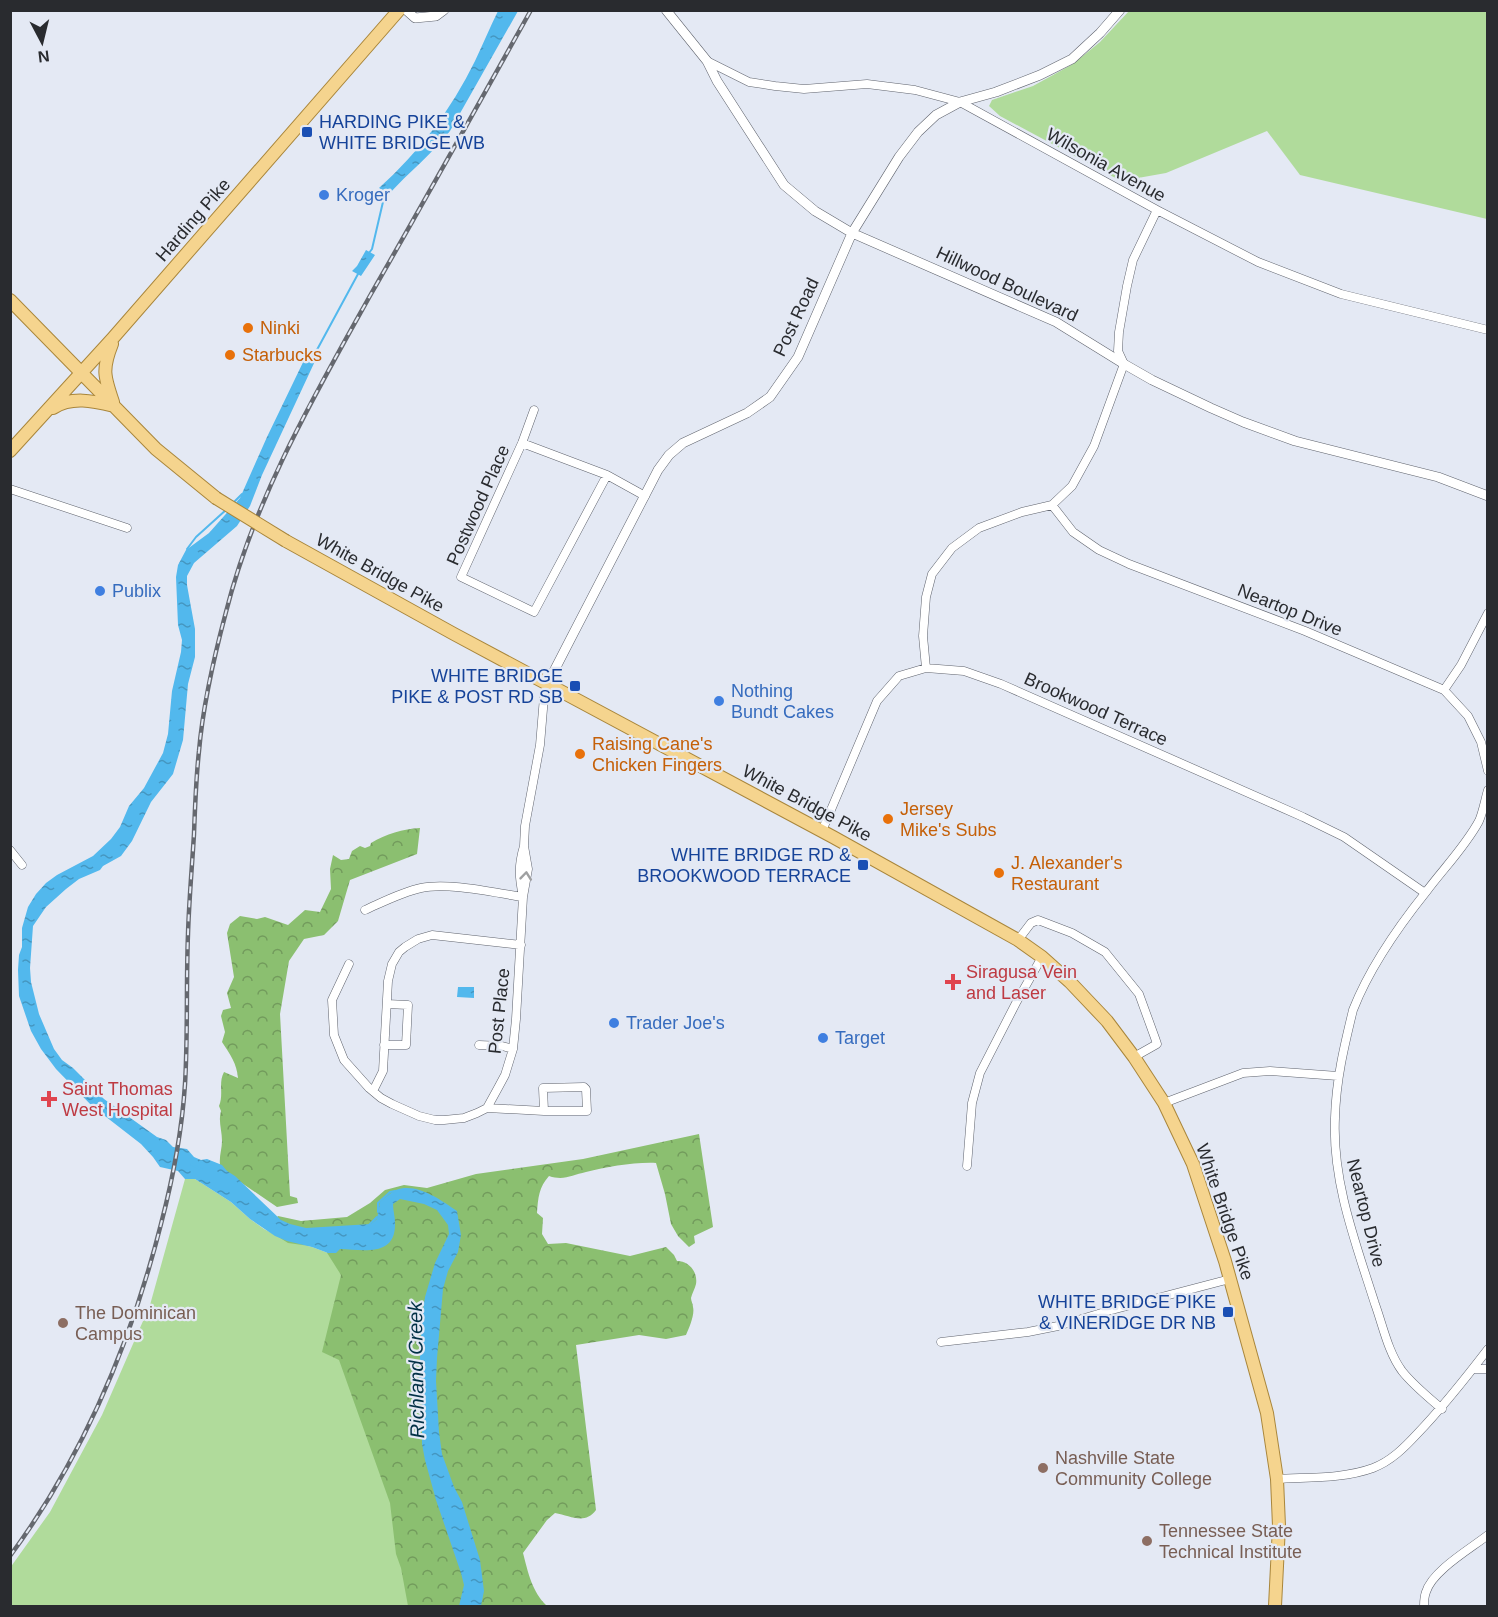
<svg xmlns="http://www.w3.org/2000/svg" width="1498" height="1617" viewBox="0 0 1498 1617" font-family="Helvetica,sans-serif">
<defs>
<pattern id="forest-crowns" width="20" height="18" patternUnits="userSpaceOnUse" patternTransform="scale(1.5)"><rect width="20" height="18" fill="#8bbf70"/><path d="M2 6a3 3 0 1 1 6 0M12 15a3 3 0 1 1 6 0" fill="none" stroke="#729b5c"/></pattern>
<pattern id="water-ripples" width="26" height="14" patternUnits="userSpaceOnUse" patternTransform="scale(1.5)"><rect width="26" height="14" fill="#52b8ed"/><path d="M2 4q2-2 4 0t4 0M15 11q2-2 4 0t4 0" fill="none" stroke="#4496c0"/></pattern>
</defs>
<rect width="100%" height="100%" fill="#e4e9f4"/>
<path fill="#b0db9b" d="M1129 11H1487V219L1300 175 1267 131 1166 173 1121 181 1000 116 989 106 992 100 1033 86 1073 64 1100 42Z
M185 1179H195L231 1202 250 1219 264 1229 287 1241 312 1247 328 1253H336L459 1606H11L10 1568 50 1512 102 1415 150 1305Z"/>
<path fill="url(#forest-crowns)" d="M420 828 417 854 350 880 338 921 324 935 304 939 289 961 280 1014 290 1196 297 1198 298 1203 277 1207 230 1175 220 1165C219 1156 222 1149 222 1141 222 1130 218 1121 221 1111L219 1106C224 1094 218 1083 224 1072L238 1078C237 1064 230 1054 222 1042L225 1032 221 1016 223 1010 231 1008 227 993 234 977 227 933 230 924 240 916 257 919 265 917 288 925 305 910 320 912 331 889 330 869 333 855 341 860 349 859 352 851 360 846 365 848 370 846 371 843C386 834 403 829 420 828Z
M699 1134 713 1227 694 1236 695 1243 689 1247 678 1236 671 1224 665 1194 656 1163C634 1162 607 1167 586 1172 572 1175 564 1181 549 1176 539 1187 538 1198 537 1213L543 1218 542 1234 548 1244 566 1243 630 1256 666 1247 674 1255 677 1261C689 1261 698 1272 696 1284 695 1289 692 1293 691 1298 691 1301 693 1304 693 1307 695 1315 689 1328 686 1335L666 1339 639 1335 576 1345 596 1510C585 1525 571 1516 555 1513L547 1520 523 1553C528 1572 532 1592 547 1606H408L401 1568 396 1554 390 1503 339 1360 322 1352 341 1275 324 1248 288 1243 266 1229 278 1216 301 1221 347 1217 370 1203 385 1190 404 1185 427 1188 476 1174 583 1159Z"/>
<path fill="url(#water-ripples)" d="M498 11H518L450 131C432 154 409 172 389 194L379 188C419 152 451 110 475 61 483 44 490 27 498 11Z
M366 250 375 255 361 276 352 271 357 266Z
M307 354 316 359 262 475 250 506 237 526 194 563 187 576V585L195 629V657L188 684 183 740 173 774 151 802 132 841 121 856 103 866 100 870 79 879 66 889 46 907 33 926 30 968 31 982 39 1014 54 1049 62 1060 73 1068 104 1099 157 1137 166 1140 173 1147 187 1149 194 1157 201 1160 207 1159 222 1165 227 1171 235 1176 281 1220 290 1224 306 1228 371 1224 377 1219 380 1202C385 1198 390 1193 396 1190 416 1182 441 1200 457 1211L461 1235 458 1252 448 1271 443 1289 437 1358 436 1381 439 1432 442 1454 454 1487 462 1502 480 1560 484 1591 481 1606H459L464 1585 461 1573 436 1500 425 1460 422 1444V1402L419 1378 422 1315 425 1297 435 1263 449 1234 448 1225 437 1210 424 1204 400 1199 393 1204C393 1210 395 1217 395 1223 396 1257 364 1250 340 1249L336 1253H328L312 1247 287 1241 275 1236 250 1219 231 1202 195 1179H185L178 1171 160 1167 153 1157 141 1144 92 1106 56 1069 41 1049 31 1031 19 996 18 970 19 955 22 947V928L28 907 36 894 46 883 57 875 93 856 111 839 120 827 129 806 144 788 163 753 168 734 172 691 181 652 182 640 178 625 176 577 178 565 186 550 209 533 240 498 267 437Z
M458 987H474V998L457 997Z"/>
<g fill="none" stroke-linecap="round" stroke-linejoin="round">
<path stroke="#52b8ed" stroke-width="2" d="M369 253 372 249 386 189
M312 359 358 274
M233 503 242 494
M187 549 196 537 227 509
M191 1164 202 1170
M378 1212V1203L390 1192 395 1191
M368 1226 377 1217"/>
<defs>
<path id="minor" d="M707 61 749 82 775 86 804 89 867 84 915 90 960 102 1157 210 1258 262 1341 294 1488 330
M522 443 607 475 534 612 461 577 522 443 534 410
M607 475 645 496
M10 489 127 528
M1052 505 1073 532 1099 550 1129 564 1305 631 1444 690 1468 716 1481 742 1488 771
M926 668 923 636 926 597 932 574 952 548 979 528 1022 512 1052 505 1072 486 1094 446 1124 364 1118 351 1119 332 1127 286 1133 260 1157 210
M1444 690 1461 665 1488 613
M822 831 877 701 899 676 926 668 964 671 1001 684 1303 817 1344 837 1425 893
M524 846C518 866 519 877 523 897L528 869 524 846 525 826 540 745 544 697 549 685
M10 850 22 865
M1018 940 1031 923 1038 920 1072 933 1105 952 1139 994 1155 1038 1157 1044 1134 1057
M349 964 332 1000 334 1035 344 1060 369 1088 381 1098 392 1104 419 1116 435 1120H444L464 1118 477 1113 487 1108 498 1088 505 1075 513 1049 516 1019 523 897C495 893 448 882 421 888 402 892 383 902 365 910
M384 1045H406L408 1005 387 1004
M479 1045 502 1046 513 1049
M373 1091 383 1071 388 981 392 964 399 952 405 947 418 939 432 935 521 945
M1164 1103 1243 1073 1270 1071 1338 1076
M487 1108 544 1111H587L586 1089 584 1087 543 1088 544 1111
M967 1166 972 1103 980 1073 1017 1001 1042 957
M941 1342 1028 1332 1058 1326 1108 1311 1230 1279
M1473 1369H1488
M1442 1409C1428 1397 1413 1385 1402 1371 1388 1352 1383 1326 1375 1304 1356 1244 1332 1182 1335 1118 1336 1080 1344 1047 1353 1010 1369 969 1398 927 1426 892 1443 869 1465 847 1479 821 1483 812 1485 800 1488 790
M1277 1479C1309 1477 1343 1479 1373 1468 1391 1461 1404 1448 1417 1434 1443 1407 1465 1379 1488 1349
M1424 1606C1424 1602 1424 1597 1426 1592 1432 1571 1470 1549 1488 1535"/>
<path id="tertiary" d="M406 10 415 18 436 16 444 10
M666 10 707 61 717 81 784 185 815 211 852 233 1056 322 1124 364 1152 380 1211 408 1243 422 1295 441 1438 477 1488 496
M549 685 554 671 571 638 658 470 669 455 683 443 747 413 770 397 798 357 852 233 899 157 918 132 936 115 960 102 996 92 1040 75 1072 59 1100 33 1120 10"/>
<path id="primary" d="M10 300 156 449 216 498
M112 344C102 369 104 376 113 402
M53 408C72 396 93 401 114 406
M10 451 113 338 399 10
M286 541 454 634 833 837 1018 940 1042 957 1070 982 1107 1021 1134 1057 1164 1103 1193 1164 1225 1261 1267 1413 1277 1479 1279 1526 1275 1606"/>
</defs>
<use href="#minor" stroke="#5f636d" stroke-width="9"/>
<use href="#tertiary" stroke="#5f636d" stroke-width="10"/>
<use href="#primary" stroke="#a9863b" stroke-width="14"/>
<use href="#minor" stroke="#fff" stroke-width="8"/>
<use href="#tertiary" stroke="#fff" stroke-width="9"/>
<use href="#primary" stroke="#f5d48e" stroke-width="12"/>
<defs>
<path id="rail" d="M10 1556C83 1457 131 1343 161 1224 173 1178 182 1131 185 1084 188 1034 186 984 188 934 189 901 192 867 194 834 195 806 196 778 199 751 203 704 214 657 226 612 255 497 314 396 371 294 425 200 478 105 531 10"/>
</defs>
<use href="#rail" stroke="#65686f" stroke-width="4.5"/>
<use href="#rail" stroke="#e4e9f4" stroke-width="2" stroke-dasharray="7" stroke-linecap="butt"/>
<defs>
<path id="primary-bridge" d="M216 498 286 541"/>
</defs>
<use href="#primary-bridge" stroke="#a9863b" stroke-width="14" stroke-linecap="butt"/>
<use href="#primary-bridge" stroke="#f5d48e" stroke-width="12"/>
</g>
<defs><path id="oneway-chevron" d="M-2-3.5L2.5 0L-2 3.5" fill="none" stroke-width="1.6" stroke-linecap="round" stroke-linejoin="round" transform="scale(1.5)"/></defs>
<use stroke="#9fa0a1" href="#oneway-chevron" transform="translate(526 876) rotate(-84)"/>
<g fill="#1a4fb4" stroke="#e4e9f4" stroke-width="2">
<rect x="301" y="126" width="12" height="12" rx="3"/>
<rect x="569" y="680" width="12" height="12" rx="3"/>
<rect x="857" y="859" width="12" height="12" rx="3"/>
<rect x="1222" y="1306" width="12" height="12" rx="3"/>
</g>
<g fill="#3f7fe0" stroke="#e4e9f4" stroke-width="2">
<circle cx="324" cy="195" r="6"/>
<circle cx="100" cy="591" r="6"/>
<circle cx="719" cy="701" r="6"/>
<circle cx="614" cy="1023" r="6"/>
<circle cx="823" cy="1038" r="6"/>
</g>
<g fill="#e8710a" stroke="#e4e9f4" stroke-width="2">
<circle cx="248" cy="328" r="6"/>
<circle cx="230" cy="355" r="6"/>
<circle cx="580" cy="754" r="6"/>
<circle cx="888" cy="819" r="6"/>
<circle cx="999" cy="873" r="6"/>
</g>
<g fill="#e0444e" stroke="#e4e9f4" stroke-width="2">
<path d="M950 973h6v6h6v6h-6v6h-6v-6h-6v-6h6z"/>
<path d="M46 1090h6v6h6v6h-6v6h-6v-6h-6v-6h6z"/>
</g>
<g fill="#8d6e63" stroke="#e4e9f4" stroke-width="2">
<circle cx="63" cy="1323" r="6"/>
<circle cx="1043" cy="1468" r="6"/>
<circle cx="1147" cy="1541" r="6"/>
</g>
<g text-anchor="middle" stroke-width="4.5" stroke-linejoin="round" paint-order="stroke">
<g font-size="18" fill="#164399" stroke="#e4e9f4" text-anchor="end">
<text x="319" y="128" text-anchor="start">HARDING PIKE &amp;<tspan x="319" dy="21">WHITE BRIDGE WB</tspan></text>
<text x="563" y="682">WHITE BRIDGE<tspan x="563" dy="21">PIKE &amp; POST RD SB</tspan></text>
<text x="851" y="861">WHITE BRIDGE RD &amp;<tspan x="851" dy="21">BROOKWOOD TERRACE</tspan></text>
<text x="1216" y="1308">WHITE BRIDGE PIKE<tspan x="1216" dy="21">&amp; VINERIDGE DR NB</tspan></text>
</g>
<g font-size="18" fill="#292b2f" stroke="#e4e9f4">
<text transform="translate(1106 165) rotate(29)" y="6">Wilsonia Avenue</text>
<text transform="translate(193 220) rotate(-49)" y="6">Harding Pike</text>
<text transform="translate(1007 284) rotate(25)" y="6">Hillwood Boulevard</text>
<text transform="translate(796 317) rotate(-65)" y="6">Post Road</text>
<text transform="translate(478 505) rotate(-66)" y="6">Postwood Place</text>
<text transform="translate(380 573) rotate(29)" y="6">White Bridge Pike</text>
<text transform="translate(1290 610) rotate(22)" y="6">Neartop Drive</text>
<text transform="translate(1096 709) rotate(24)" y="6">Brookwood Terrace</text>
<text transform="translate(807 803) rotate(28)" y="6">White Bridge Pike</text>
<text transform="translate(499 1011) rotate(-84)" y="6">Post Place</text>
<text transform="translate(1225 1212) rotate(71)" y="6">White Bridge Pike</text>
<text transform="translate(1366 1213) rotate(76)" y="6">Neartop Drive</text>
</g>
<g font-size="18" fill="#366cbe" stroke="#e4e9f4" text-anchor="start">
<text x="336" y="201">Kroger</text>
<text x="112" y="597">Publix</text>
<text x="731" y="697">Nothing<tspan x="731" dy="21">Bundt Cakes</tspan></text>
<text x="626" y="1029">Trader Joe's</text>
<text x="835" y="1044">Target</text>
</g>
<g font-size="18" fill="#c56008" stroke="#e4e9f4" text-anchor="start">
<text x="260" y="334">Ninki</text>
<text x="242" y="361">Starbucks</text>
<text x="592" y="750">Raising Cane's<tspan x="592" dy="21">Chicken Fingers</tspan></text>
<text x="900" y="815">Jersey<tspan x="900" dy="21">Mike's Subs</tspan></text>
<text x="1011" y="869">J. Alexander's<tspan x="1011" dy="21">Restaurant</tspan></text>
</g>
<g font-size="18" fill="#be3a42" stroke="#e4e9f4" text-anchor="start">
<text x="966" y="978">Siragusa Vein<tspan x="966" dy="21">and Laser</tspan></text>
<text x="62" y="1095">Saint Thomas<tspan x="62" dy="21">West Hospital</tspan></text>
</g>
<g font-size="18" fill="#785e54" stroke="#e4e9f4" text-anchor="start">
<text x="75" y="1319">The Dominican<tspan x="75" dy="21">Campus</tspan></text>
<text x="1055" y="1464">Nashville State<tspan x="1055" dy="21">Community College</tspan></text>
<text x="1159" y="1537">Tennessee State<tspan x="1159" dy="21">Technical Institute</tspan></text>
</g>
<g font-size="20" font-style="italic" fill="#023146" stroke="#e4e9f4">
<text transform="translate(416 1370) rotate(-91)" y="7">Richland Creek</text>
</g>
</g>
<rect width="1498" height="1617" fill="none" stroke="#292b2f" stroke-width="24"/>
<g transform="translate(42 42) rotate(173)" stroke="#e4e9f4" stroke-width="4.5" paint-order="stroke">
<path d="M0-4.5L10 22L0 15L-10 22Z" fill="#292b2f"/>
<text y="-9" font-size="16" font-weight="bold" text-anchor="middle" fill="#292b2f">N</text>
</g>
</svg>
